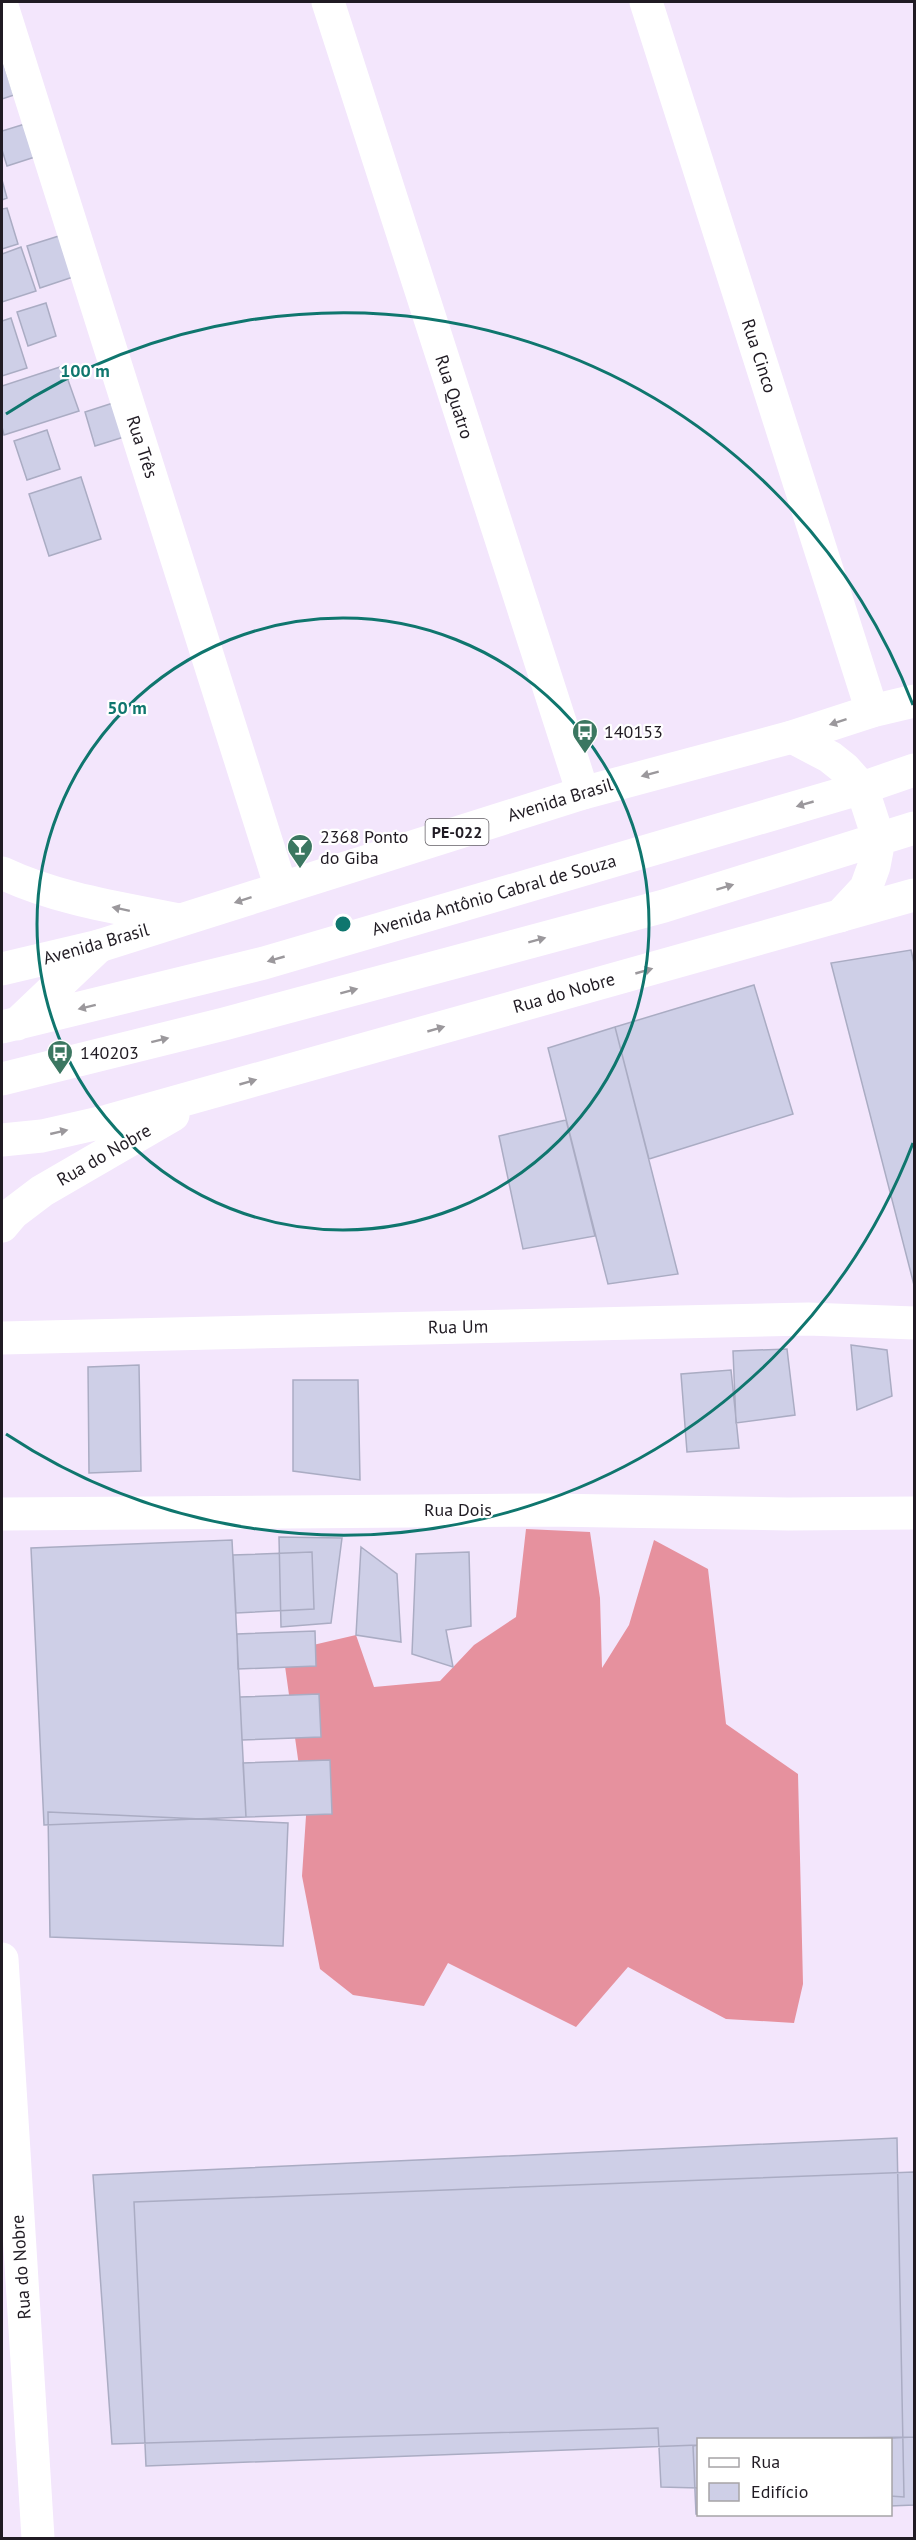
<svg xmlns="http://www.w3.org/2000/svg" width="916" height="2540" viewBox="0 0 916 2540" font-family="'PT Sans',sans-serif">
<rect width="100%" height="100%" fill="#f3e6fc"/>
<path fill="#e6919e" d="M526 1529 590 1532 600 1598 602 1668 629 1625 654 1540 708 1569 726 1724 798 1774 803 1984 794 2023 726 2019 628 1967 576 2027 448 1963 424 2006 353 1995 320 1969 302 1876 306 1816 283 1652 356 1635 374 1687 440 1681 474 1645 516 1617Z"/>
<path fill="#cecfe7" stroke="#aaacc3" stroke-width="1.5" d="M3 62 14 95 2 99V63Z
M25 124 35 157 7 166 2 150V131Z
M2 180 7 198 2 200Z
M7 208 18 244 2 249V209Z
M62 235 76 276 40 288 27 246Z
M21 247 36 291 2 302V254Z
M46 303 56 336 28 346 17 312Z
M11 318 27 368 2 376V321Z
M63 366 79 411 4 435 2 427V386Z
M113 403 124 437 95 446 85 412Z
M47 430 60 469 27 480 14 441Z
M81 477 101 539 49 556 29 494Z
M911 950 914 963V1285L831 963Z
M754 985 793 1114 649 1159 615 1027Z
M615 1027 678 1274 608 1284 548 1048Z
M566 1120 595 1236 523 1249 499 1136Z
M851 1345 887 1350 892 1396 857 1410Z
M787 1349 795 1415 736 1423 733 1351Z
M139 1365 141 1471 89 1473 88 1367Z
M731 1370 739 1448 687 1452 681 1374Z
M293 1380H358L360 1480 293 1471Z
M279 1537 342 1538 331 1623 281 1627Z
M232 1540 246 1817 44 1825 31 1548Z
M361 1547 397 1574 401 1642 356 1635Z
M312 1552 314 1609 236 1613 233 1555Z
M469 1552 471 1626 446 1630 453 1667 412 1654 416 1554Z
M315 1631 316 1666 238 1669 237 1634Z
M319 1694 321 1737 242 1740 240 1697Z
M330 1760 332 1814 246 1817 243 1763Z
M48 1812 288 1823 283 1946 50 1937Z
M897 2138 904 2497 890 2496V2440H698V2488L661 2487 658 2428 112 2444 93 2175Z
M914 2172V2437L698 2440V2445L146 2466 134 2202Z
M914 2437V2505L890 2506V2440H853Z
M698 2445V2514H696L693 2446Z"/>
<g fill="none" stroke-linecap="round" stroke-linejoin="round">
<path stroke="#fff" stroke-width="33" d="M328 2 583 793
M646 2 872 711
M2 6 281 888
M2 873C57 899 119 908 179 920
M2 1338 808 1319 914 1323
M2 1514 549 1510 788 1514 914 1513"/>
<path stroke="#fff" stroke-width="33" d="M2 1140 42 1136 108 1121 914 895
M2 1226 13 1213 42 1191 173 1115
M2 1959 38 2538"/>
<path stroke="#fff" stroke-width="33" d="M2 969 99 946 583 793 792 737 872 711 914 701"/>
<path stroke="#fff" stroke-width="33" d="M792 737 830 757 845 769 862 788 879 840 874 866 866 888 840 916
M17 1024 99 946
M2 1027 264 963 862 788 914 770
M2 1079 224 1024 664 906 914 828"/>
</g>
<defs><path id="oneway-solid" d="M-6-.8H1V-3.2L6.5 0L1 3.2V.8H-6Z" transform="scale(1.5)"/></defs>
<g fill="#9b989c">
<use href="#oneway-solid" transform="translate(838 722) rotate(162)"/>
<use href="#oneway-solid" transform="translate(650 774) rotate(165)"/>
<use href="#oneway-solid" transform="translate(805 804) rotate(164)"/>
<use href="#oneway-solid" transform="translate(725 887) rotate(-17)"/>
<use href="#oneway-solid" transform="translate(243 900) rotate(162)"/>
<use href="#oneway-solid" transform="translate(121 909) rotate(-168)"/>
<use href="#oneway-solid" transform="translate(537 940) rotate(-15)"/>
<use href="#oneway-solid" transform="translate(276 959) rotate(164)"/>
<use href="#oneway-solid" transform="translate(644 971) rotate(-16)"/>
<use href="#oneway-solid" transform="translate(349 991) rotate(-15)"/>
<use href="#oneway-solid" transform="translate(87 1007) rotate(166)"/>
<use href="#oneway-solid" transform="translate(436 1029) rotate(-16)"/>
<use href="#oneway-solid" transform="translate(160 1040) rotate(-14)"/>
<use href="#oneway-solid" transform="translate(248 1082) rotate(-16)"/>
<use href="#oneway-solid" transform="translate(59 1132) rotate(-13)"/>
</g>
<g fill="none" stroke="#0f766e" stroke-width="3">
<circle cx="343" cy="924" r="306"/>
<path d="M913 1143A611 611 0 0 1 6 1434M6 414A611 611 0 0 1 913 705"/>
</g>
<defs>
<symbol id="bus-pin" viewBox="-11 -11 22 30"><path d="M0 17L-7.5 6A9.5 9.5 0 1 1 7.5 6Z" fill="#3b7761" stroke="#fff"/><path d="M-5-6H5V4H4V6H2V4H-2V6H-4V4H-5ZM-3.5-4V0h7V-4ZM-3.5 1.2v1.5H-2V1.2ZM2 1.2v1.5H3.5V1.2Z" fill="#fff"/></symbol>
<symbol id="bar-pin" viewBox="-11 -11 22 30"><path d="M0 17L-7.5 6A9.5 9.5 0 1 1 7.5 6Z" fill="#3b7761" stroke="#fff"/><path d="M-6-5H6L.8 .8V4.5H3.5V6h-7V4.5H-.8V.8Z" fill="#fff"/></symbol>
</defs>
<g fill-rule="evenodd">
<use href="#bus-pin" x="570" y="717" width="30" height="40"/>
<use href="#bar-pin" x="285" y="832" width="30" height="40"/>
<use href="#bus-pin" x="45" y="1038" width="30" height="40"/>
</g>
<g text-anchor="middle" stroke-width="4.5" stroke-linejoin="round" paint-order="stroke">
<rect fill="#fff" stroke="#635f65" stroke-width="1.5" x="425.5" y="819" width="63" height="26" rx="4.5"/>
<g font-size="16" font-weight="bold" fill="#201b23">
<text x="457" y="838">PE-022</text>
</g>
<g font-size="18" fill="#201b23" stroke="#fff">
<text transform="translate(759 356) rotate(72)" y="6">Rua Cinco</text>
<text transform="translate(454 397) rotate(72)" y="6">Rua Quatro</text>
<text transform="translate(142 447) rotate(72)" y="6">Rua Três</text>
<text transform="translate(560 800) rotate(-17)" y="6">Avenida Brasil</text>
<text transform="translate(494 895) rotate(-16)" y="6">Avenida Antônio Cabral de Souza</text>
<text transform="translate(96 944) rotate(-16)" y="6">Avenida Brasil</text>
<text transform="translate(564 993) rotate(-16)" y="6">Rua do Nobre</text>
<text transform="translate(104 1155) rotate(-30)" y="6">Rua do Nobre</text>
<text transform="translate(458 1327) rotate(-1)" y="6">Rua Um</text>
<text x="458" y="1516">Rua Dois</text>
<text transform="translate(21 2267) rotate(-94)" y="6">Rua do Nobre</text>
</g>
<g font-size="18" fill="#201b23" stroke="#fff" text-anchor="start">
<text x="604" y="738">140153</text>
<text x="320" y="843">2368 Ponto<tspan x="320" dy="21">do Giba</tspan></text>
<text x="80" y="1059">140203</text>
</g>
</g>
<circle cx="343" cy="924" r="9" fill="#0f766e" stroke="#fff" stroke-width="3"/>
<g font-size="18" text-anchor="middle" font-weight="bold" fill="#0f766e" stroke="#fff" stroke-width="4.5" stroke-linejoin="round" paint-order="stroke">
<text x="85" y="377">100 m</text>
<text x="127" y="714">50 m</text>
</g>
<rect width="916" height="2540" fill="none" stroke="#201b23" stroke-width="6"/>
<rect x="697" y="2438" width="195" height="78" fill="#ffffff" stroke="#a6a4a7" stroke-width="1.5"/>
<rect x="709" y="2458" width="30" height="9" fill="#ffffff" stroke="#a6a4a7" stroke-width="1.5"/>
<text x="751" y="2468" font-size="18" fill="#201b23">Rua</text>
<rect x="709" y="2483" width="30" height="18" fill="#cecfe7" stroke="#a6a4a7" stroke-width="1.5"/>
<text x="751" y="2498" font-size="18" fill="#201b23">Edifício</text>
</svg>
